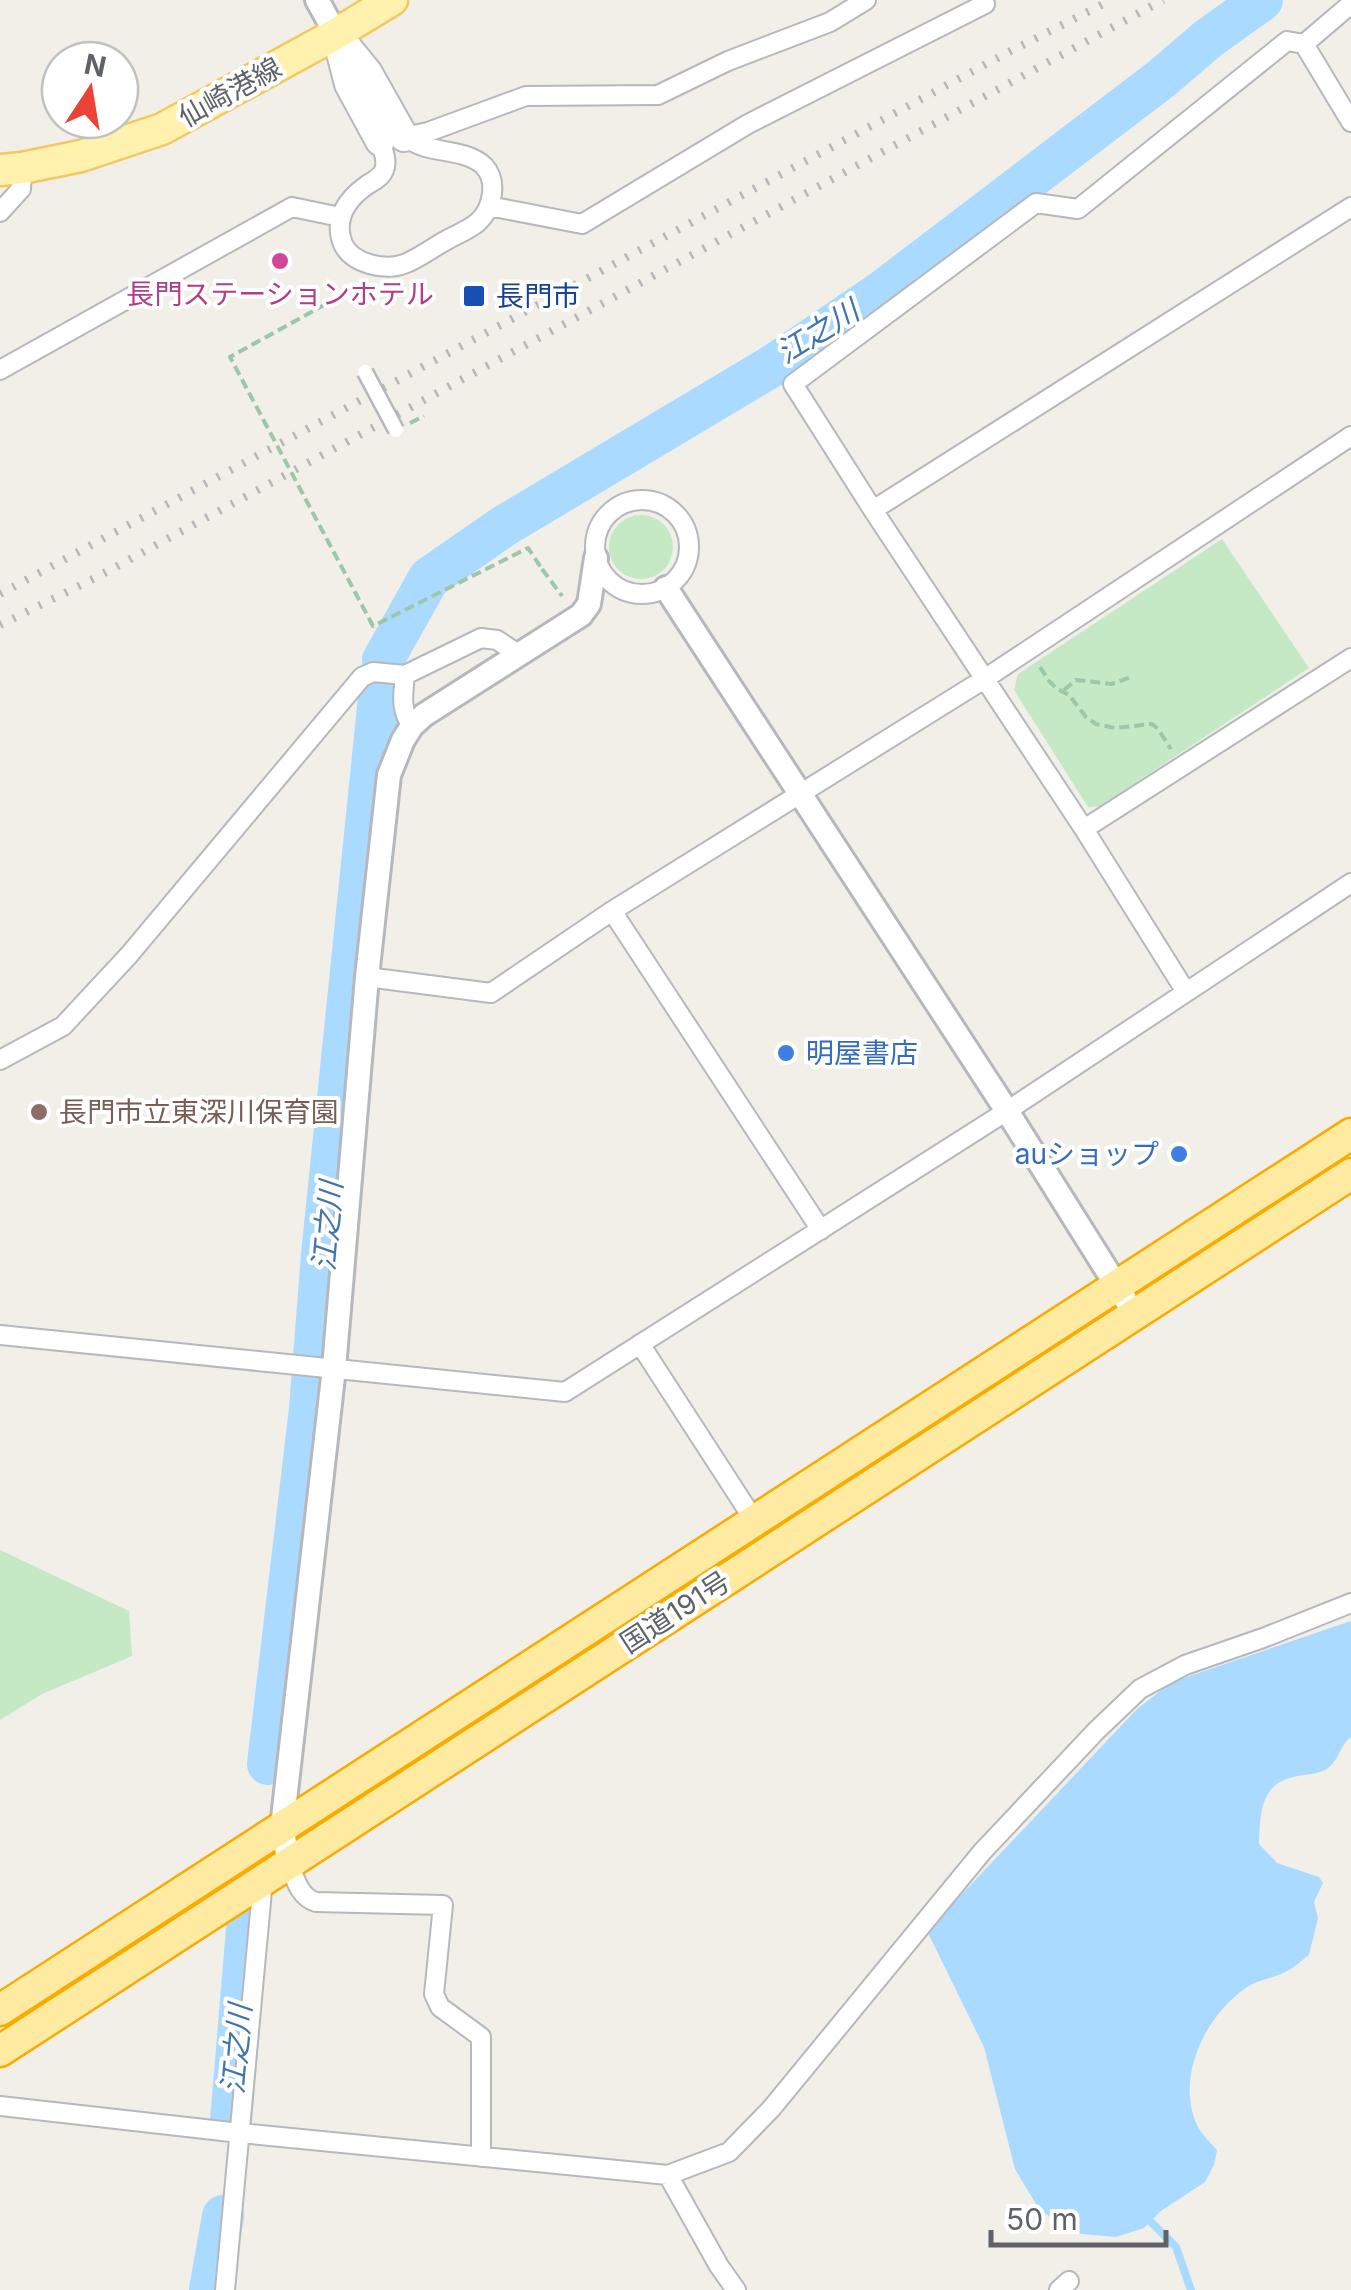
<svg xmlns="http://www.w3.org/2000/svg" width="1351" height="2290" viewBox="0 0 1351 2290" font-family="Inter,'Noto Sans JP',sans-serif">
<rect width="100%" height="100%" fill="#f1efe8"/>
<path fill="#c5e8c5" d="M609 547a32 32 0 1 1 64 0a32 32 0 1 1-64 0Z
M1222 539 1309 668 1100 806 1088 807 1014 690 1018 674Z
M0 1550 129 1611 132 1656 42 1694 0 1720Z"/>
<path fill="#aadaff" d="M1351 1621V1737C1340 1745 1339 1760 1328 1768 1320 1774 1308 1774 1298 1776 1260 1782 1260 1813 1259 1844L1277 1863 1319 1877 1323 1883 1314 1902 1318 1918 1309 1955C1301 1961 1293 1969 1283 1973 1271 1979 1258 1980 1247 1987 1206 2015 1175 2076 1197 2125 1201 2134 1211 2143 1217 2150L1214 2165 1205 2182 1161 2211 1144 2228 1116 2237 1072 2233 1039 2209 1015 2169 984 2047 927 1931 1137 1709 1172 1682Z"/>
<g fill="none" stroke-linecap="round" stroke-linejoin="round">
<path stroke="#aadaff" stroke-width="8" d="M1144 2215 1176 2247 1191 2290"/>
<path stroke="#aadaff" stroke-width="42" d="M383 660 429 578 504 526 772 366 880 293 1161 79 1209 38 1262 0
M268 1764 310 1409 322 1255 380 688
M231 2121 248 1917
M210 2290 223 2216"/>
<defs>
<path id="minor" d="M1304 44 1351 122
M404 137 428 132 526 96 658 95 728 61 830 22 866 0
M380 141C383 150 388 161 384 170 381 178 373 181 367 185 347 199 333 219 343 244 352 264 385 271 404 264 418 259 432 248 445 241 455 235 469 230 478 222 493 208 498 181 484 166 470 152 443 152 425 147 418 145 411 141 404 137
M489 206 582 224 748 124 985 4
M0 212 21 189 22 168
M0 370 292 207 340 217
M595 547a47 47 0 1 1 94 0a47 47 0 1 1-94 0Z
M873 510 1351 207
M405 675C403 695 400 710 412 726
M1084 829 1351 658
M612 911 821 1230
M367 977 491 993 612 911 986 678 1351 436
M1186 992 1084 829 873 510 793 384 1036 203 1078 209 1287 41 1304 44 1351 4
M0 1060 63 1026 129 955 362 677 373 672 405 675 481 638 497 640 518 654
M0 1335 565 1392 1007 1111 1351 883
M640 1344 754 1520
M289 1863C295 1878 299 1897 316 1902L443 1905 434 1994 440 2007 481 2037V2157
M0 2106 240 2133 668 2175 729 2152 771 2109 982 1852 1096 1731 1140 1689 1185 1665 1263 1638 1351 1603
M668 2175 719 2266 736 2290
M225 2290 263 1880
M1059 2290 1069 2281"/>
<path id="tertiary" d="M317 0 336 34
M666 588 1007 1111 1125 1299
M289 1863 282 1827 334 1368 367 977 389 775 403 740 412 726 424 715 581 615 589 604 596 558"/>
<path id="secondary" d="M336 34 368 73 404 137
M339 45 349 84 380 141"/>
<path id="primary" d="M0 170 22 168 81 156 162 129 336 34 392 0"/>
<path id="trunk" d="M0 2010 1351 1134
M0 2051 1351 1174"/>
</defs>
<use href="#minor" stroke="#b5b8bc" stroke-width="22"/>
<use href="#tertiary" stroke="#b5b8bc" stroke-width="28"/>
<use href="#secondary" stroke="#b6babf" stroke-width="32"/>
<use href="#primary" stroke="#f2c960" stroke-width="35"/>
<use href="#trunk" stroke="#f9ab00" stroke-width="35"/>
<path stroke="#9cc7a9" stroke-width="4" stroke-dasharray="10 5" stroke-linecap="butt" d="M326 304 350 291
M410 423 424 416
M542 569 562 596
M1040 667 1049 681 1056 688 1069 695 1086 717 1096 724 1115 728 1152 724 1158 729 1171 749
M1064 690 1076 680 1112 684 1131 677"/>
<use href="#minor" stroke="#fff" stroke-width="18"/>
<use href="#tertiary" stroke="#fff" stroke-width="22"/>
<use href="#secondary" stroke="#fff" stroke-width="28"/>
<use href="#primary" stroke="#fff2af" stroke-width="30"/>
<use href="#trunk" stroke="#feeaa1" stroke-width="30"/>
<path stroke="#b6b7b8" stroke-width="8" stroke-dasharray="2.5 12" stroke-linecap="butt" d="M0 594 1003 55 1111 0
M0 625 97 577 1163 0"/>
<defs>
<path id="pedestrian-bridge" d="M365 372 396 430"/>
</defs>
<use href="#pedestrian-bridge" stroke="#b5b8bc" stroke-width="19" stroke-linecap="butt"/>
<path stroke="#9cc7a9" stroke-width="4" stroke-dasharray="10 5" stroke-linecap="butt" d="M326 304 230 357 373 626 528 548 542 569"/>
<use href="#pedestrian-bridge" stroke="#fff" stroke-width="14"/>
</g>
<circle fill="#d1479c" stroke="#fff" stroke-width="4" cx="280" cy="261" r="10"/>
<rect fill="#1a4fb4" stroke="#fff" stroke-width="4" x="462" y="284" width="24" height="24" rx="5"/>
<g fill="#3f7fe0" stroke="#fff" stroke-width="4">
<circle cx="786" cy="1053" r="10"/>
<circle cx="1179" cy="1154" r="10"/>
</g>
<circle fill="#8d6e63" stroke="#fff" stroke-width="4" cx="39" cy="1112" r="10"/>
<g text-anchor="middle" stroke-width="8" stroke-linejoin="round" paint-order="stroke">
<g font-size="28" fill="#5f6368" stroke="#fff">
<text transform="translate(230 92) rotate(-29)" y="10">仙崎港線</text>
<text transform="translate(675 1612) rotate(-33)" y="10">国道191号</text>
</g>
<g font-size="28" fill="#b23c85" stroke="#fff">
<text x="280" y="304">長門ステーションホテル</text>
</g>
<g font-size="28" fill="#164399" stroke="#fff" text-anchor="start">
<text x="496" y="306">長門市</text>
</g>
<g font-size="28" fill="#366cbe" stroke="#fff" text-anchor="start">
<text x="806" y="1063">明屋書店</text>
<text x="1159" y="1164" text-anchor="end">auショップ</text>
</g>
<g font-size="28" fill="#785e54" stroke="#fff" text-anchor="start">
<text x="59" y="1122">長門市立東深川保育園</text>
</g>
<g font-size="30" font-style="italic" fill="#4174aa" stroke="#fff">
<text transform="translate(818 332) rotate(-32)" y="10">江之川</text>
<text transform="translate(328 1226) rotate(-85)" y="10">江之川</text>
<text transform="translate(237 2049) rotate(-85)" y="10">江之川</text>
</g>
</g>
<g transform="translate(90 90) rotate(12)"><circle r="48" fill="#ffffff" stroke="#bfc1c3" stroke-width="2.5"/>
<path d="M0-8L18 38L0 25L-18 38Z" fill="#ea4335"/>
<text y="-15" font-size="28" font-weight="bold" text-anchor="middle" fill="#5f6368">N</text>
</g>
<path d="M991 2230v15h175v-15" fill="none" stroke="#5f6368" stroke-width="5"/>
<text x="1006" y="2230" font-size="30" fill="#5f6368" stroke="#ffffff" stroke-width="8" paint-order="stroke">50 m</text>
</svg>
